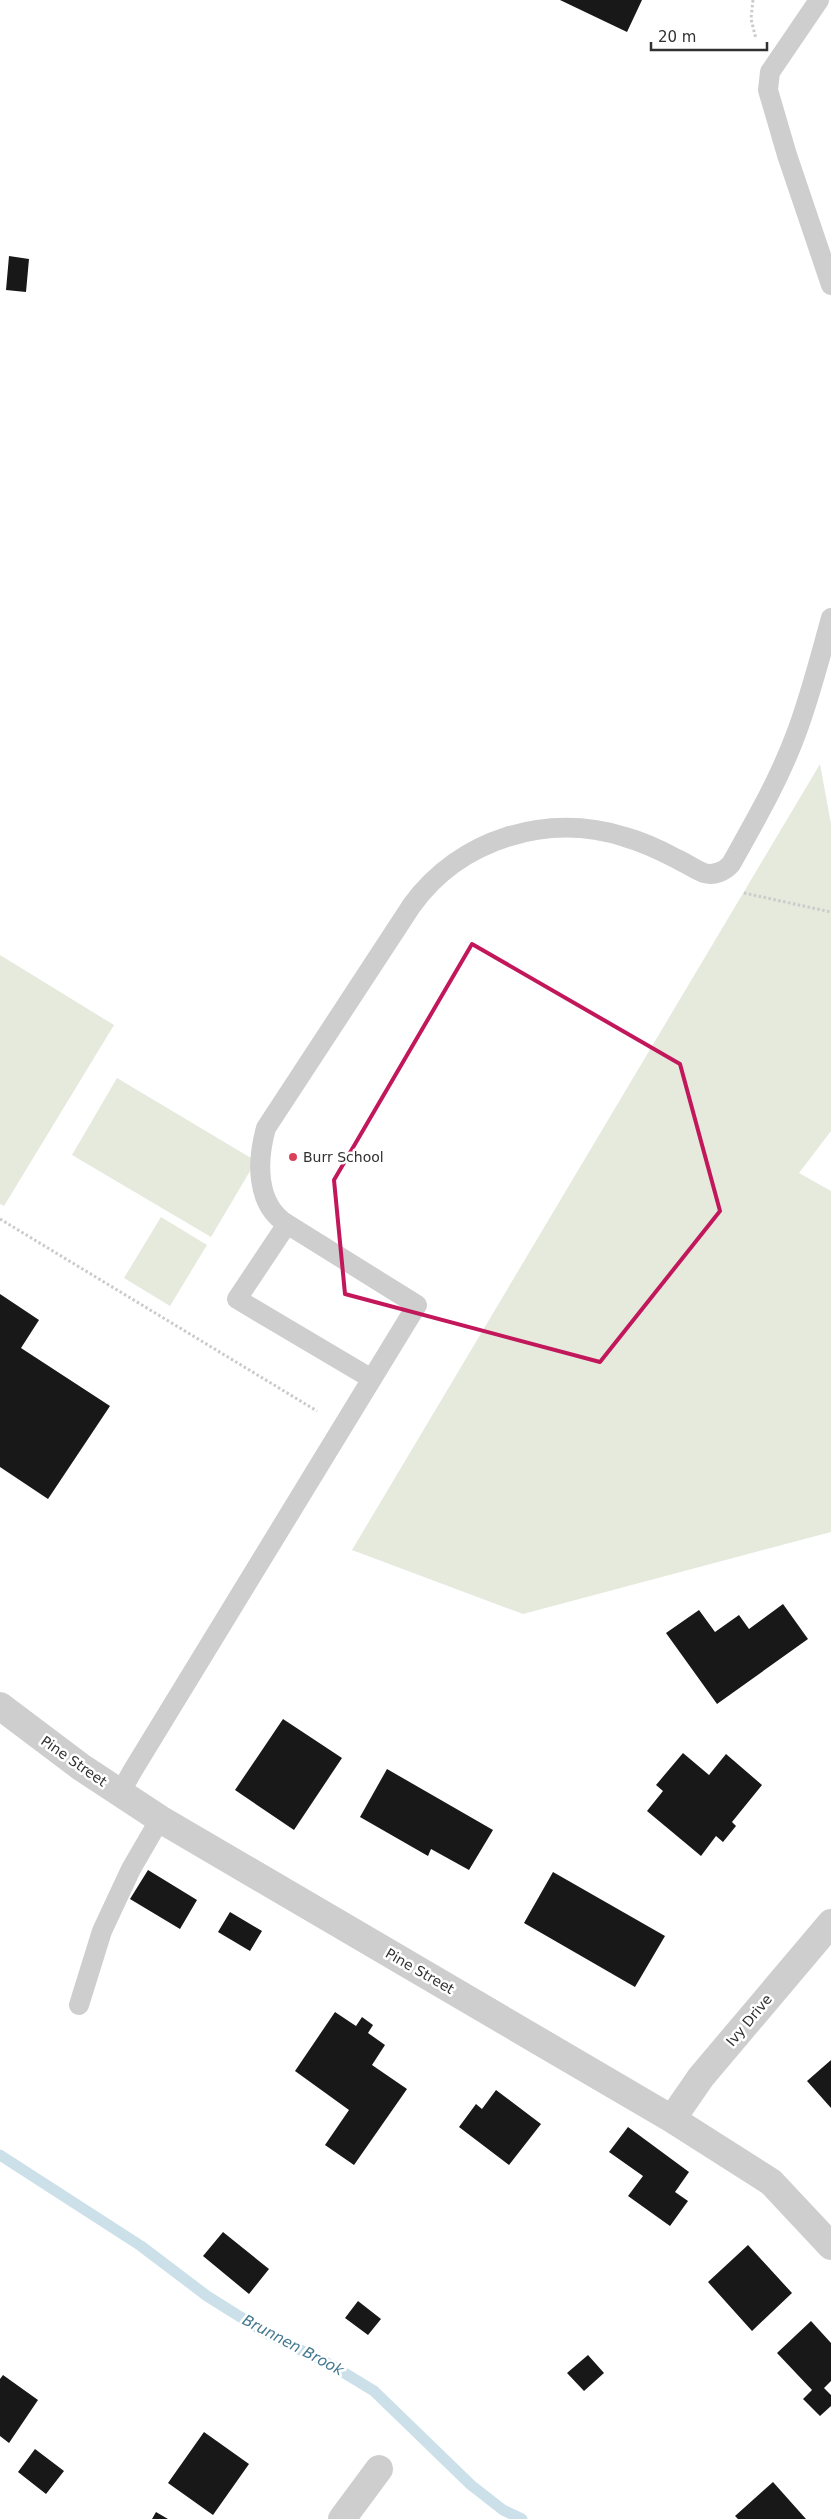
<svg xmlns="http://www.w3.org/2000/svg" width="831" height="2519" viewBox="0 0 831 2519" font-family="'DejaVu Sans',sans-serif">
<rect width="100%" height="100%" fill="#fff"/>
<path fill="#e5eadd" d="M820 764 831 824V1131L799 1173 831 1191V1532L523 1614 352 1550Z
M0 955 114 1025 4 1206 0 1204Z
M117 1078 256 1161 211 1237 72 1155Z
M161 1217 207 1245 170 1306 124 1278Z"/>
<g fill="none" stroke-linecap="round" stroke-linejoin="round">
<path stroke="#cbe0e9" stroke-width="11" d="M0 2155 141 2246 207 2296 266 2333 333 2366 374 2391 471 2485 503 2510 522 2519"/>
</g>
<path fill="#181818" d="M560 0H642L627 32Z
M9 256 29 259 26 292 6 290Z
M0 1294 39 1320 21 1348 110 1406 48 1499 0 1467Z
M783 1604 808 1639 717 1704 666 1633 699 1610 715 1632 739 1615 749 1629Z
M283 1719 342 1758 294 1830 235 1790Z
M683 1753 709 1775 726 1754 762 1785 732 1822 736 1826 723 1842 716 1836 701 1856 647 1811 663 1791 656 1785Z
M387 1769 493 1830 469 1870 431 1849 428 1856 360 1817Z
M148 1870 197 1900 180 1929 130 1899Z
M553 1872 665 1936 635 1987 524 1923Z
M230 1912 262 1931 250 1951 218 1932Z
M335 2012 356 2026 362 2017 373 2025 368 2033 385 2045 372 2065 407 2089 354 2165 325 2145 349 2110 295 2071Z
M831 2060V2108L807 2081Z
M496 2090 541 2124 509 2165 459 2127 476 2104 482 2109Z
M628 2127 689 2172 675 2192 688 2201 670 2226 628 2196 643 2176 609 2152Z
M223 2232 269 2269 249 2294 203 2256Z
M748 2245 792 2293 752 2331 708 2282Z
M358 2301 381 2319 368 2335 345 2318Z
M811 2321 831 2343V2381L824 2388 831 2395V2406L820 2416 803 2399 812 2390 777 2353Z
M588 2355 604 2373 584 2391 567 2373Z
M3 2375 38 2400 9 2443 0 2436V2379Z
M204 2432 249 2464 213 2515 168 2483Z
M35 2449 64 2471 46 2494 18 2472Z
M773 2482 806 2519H738L735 2516Z
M156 2512 168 2519H152Z"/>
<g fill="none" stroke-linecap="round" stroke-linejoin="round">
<path stroke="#cbcbcb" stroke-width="3" stroke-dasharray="2.5 2.5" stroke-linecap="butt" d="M753 0 751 19 756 39
M744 893 831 912
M0 1219 317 1411"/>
<path stroke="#cecece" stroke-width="20" d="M819 0 770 72 768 90 787 155 831 285
M287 1224C255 1204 257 1160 266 1128L412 905C460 839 547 812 625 837 643 842 660 850 677 859 686 863 695 870 704 873 714 876 725 871 731 864 755 821 779 780 796 734 810 697 820 657 831 618
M120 1793 133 1770 417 1305 287 1224 237 1299 372 1379
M79 2005 102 1931 131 1869 160 1819"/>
<path stroke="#cecece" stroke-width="28" d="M0 1706 81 1767 160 1819 672 2119 771 2182 831 2246
M672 2119 701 2077 831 1923
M342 2519 379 2469"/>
</g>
<path fill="none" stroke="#c2185b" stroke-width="4" stroke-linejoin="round" d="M472 944 680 1064 720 1211 600 1362 345 1294 334 1180Z"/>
<circle fill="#db4059" stroke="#fff" stroke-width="2" cx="293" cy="1157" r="5"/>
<g text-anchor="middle" stroke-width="5" stroke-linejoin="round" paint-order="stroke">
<g font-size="14" fill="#313131" stroke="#fff" text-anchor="start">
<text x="303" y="1162">Burr School</text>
</g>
<g font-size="14" fill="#313131" stroke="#fff">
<text transform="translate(74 1761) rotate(35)" y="5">Pine Street</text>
<text transform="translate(420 1971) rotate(30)" y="5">Pine Street</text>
<text transform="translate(749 2020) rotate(-50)" y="5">Ivy Drive</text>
</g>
<g font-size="15" font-style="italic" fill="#43788f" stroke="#fff">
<text transform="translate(293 2345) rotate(28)" y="5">Brunnen Brook</text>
</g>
</g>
<path d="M651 42v8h116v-8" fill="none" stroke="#313131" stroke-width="2.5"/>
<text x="658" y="42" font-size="15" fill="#313131" stroke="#ffffff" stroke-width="4" paint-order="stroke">20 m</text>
</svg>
